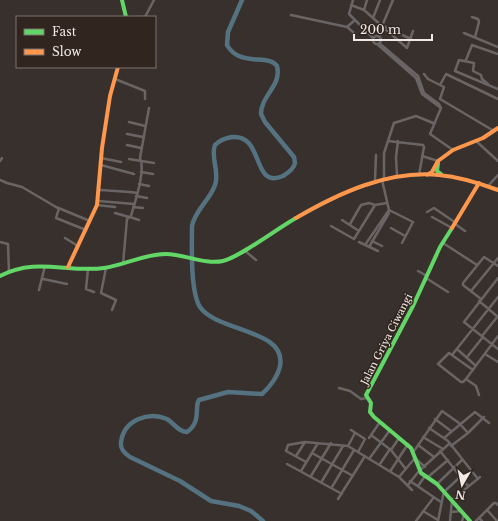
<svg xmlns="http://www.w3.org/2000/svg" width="498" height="521" viewBox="0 0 498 521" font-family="'Libre Baskerville',serif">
<rect width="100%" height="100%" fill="#37302d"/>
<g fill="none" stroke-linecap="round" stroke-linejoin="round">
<path stroke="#557280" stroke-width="4.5" d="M242 0 228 32 227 45C240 68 268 53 277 66 282 86 261 95 261 114L265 122 294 157 295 163C294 169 288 173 283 176 251 190 265 134 232 137 225 138 220 140 215 145 210 157 220 172 215 185 210 200 195 210 192 226 192 246 190 291 200 307 217 332 287 329 280 366 278 376 270 387 262 394L228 392 199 400C194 406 202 422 187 432 178 432 174 423 167 419 148 411 124 420 121 442 120 449 124 453 130 457L180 481 211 501 239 506 251 511 263 521"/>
<path stroke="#6a6565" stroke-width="2.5" d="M353 0 349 14 373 38
M367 0 364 10 382 26
M351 5 364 10
M291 15 347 27 355 20
M138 17H145L154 0
M472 17 478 19 479 22 475 37
M373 18 380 0
M347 27 353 32
M385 27 411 39
M384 28 407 48 413 31
M464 33 498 47
M373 40a4 4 0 1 1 8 0a4 4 0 1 1-8 0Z
M379 37 385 27 382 26 393 0
M379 43 418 76 424 93 439 104 441 108
M377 44 416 78 422 94 441 108
M466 60 472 45 498 54
M424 74 428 79 444 87 440 99 494 131
M115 79 145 91V99
M488 84 482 79 481 75 473 71 474 63 459 60 455 71 498 89
M440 85 446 74 498 99
M441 108 430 134 453 150
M129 122 145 126
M127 134 143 137
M388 141 423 145 424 147 419 175
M476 141 498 161
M127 145 141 148
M422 156 438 161
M101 158 121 162
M129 159 154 163
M0 161 2 158
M101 165 134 174
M141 172 153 174
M397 176 396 157 398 141
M384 178V153L394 123 416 116 433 123
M0 180 7 183 22 187 56 207 90 221
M375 180 376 155
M382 180 389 210 413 222 402 243
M139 184 149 186
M488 186 498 175
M99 190C113 191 124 191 137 193
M136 196 147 198
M98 201 134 204
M97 205 115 207
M133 207 143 208
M59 208 56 218 86 230
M427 212 434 208 456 223
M115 213 129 217
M130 217 139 220
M432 217 452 228
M342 220 359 231
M350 224 361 205 369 203 375 205
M455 224 465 231
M331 226 354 239 375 205 387 203
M391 228 405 236
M65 238 78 246
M372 241 382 246
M0 242 8 244 9 272
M359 242 378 251
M443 243 477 265
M365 245 389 210
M369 247 389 213
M244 250 256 260
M123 264 127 219 131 216C135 202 146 170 140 158L149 108
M106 268 101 293 116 300 112 310
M88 269 86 289 94 292
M418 271 427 276
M426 278 448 292
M498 278 464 322 498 349
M43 279 67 284
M39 290 45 266
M471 291 498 258
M481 299 463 285V283L484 257 498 266
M479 301 498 317
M482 336 498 316
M457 349 476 366
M485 354 498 362
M452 355 498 297
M467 357 483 337
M473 370 449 353 438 364 461 382H463L466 379 498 336
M466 379 476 386 479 395
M339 388 350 391 361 399 367 398
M435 419 451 431
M429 428 448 441 478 479
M351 430 365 439 358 452
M371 435 391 450 405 468
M423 437 443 449
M369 438 380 422
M444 438 475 412 489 423
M418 445 434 457
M348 446 355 433
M451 446 468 433 484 417
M391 450 399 438
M414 451 442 411 459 423 468 433
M440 451 468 486
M312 453 353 476
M296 456 305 442
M369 459 390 430
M306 462 286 451 288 445 305 442 348 446 399 477 415 458 425 467
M287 464 342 494
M380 464 390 449
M391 470 408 444
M301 471 318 443
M311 476 331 443
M399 477 412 490
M428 477 448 460
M322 481 343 446
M410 481 441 502
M437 484 462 460
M408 485 419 471 450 443
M418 486 425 476
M332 487 354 450
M445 491 461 476
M338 499 365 456
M487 510 497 521
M423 511 438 520
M451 512 461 511
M479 518 482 521
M416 521 434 497
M438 521 444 491
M450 521 452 500 480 477
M462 521 464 515
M476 521 494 503H496L498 505"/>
<path stroke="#63d668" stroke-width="4" d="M122 0 126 17
M438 163 437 171 441 174
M452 228 440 247 413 306 366 395 371 403 370 412 374 417 411 448 421 473 437 484 470 521
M0 276C36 257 67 273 104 268 125 265 144 254 166 254 184 254 205 265 223 261 240 257 278 228 296 218"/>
<path stroke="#ff974d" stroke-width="4" d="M427 175 432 172 438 161 453 150 483 138 498 128
M296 218C339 193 388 170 439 175 460 177 479 183 498 190
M452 228 479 183
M68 267 97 205 102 148 110 96 118 67"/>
</g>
<g text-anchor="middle" stroke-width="3" stroke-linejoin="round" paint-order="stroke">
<g font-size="10" fill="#f1e9e5" stroke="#30251f">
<text transform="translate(386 339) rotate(-63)" y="4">Jalan Griya Ciwangi</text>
</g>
</g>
<rect x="16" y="16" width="140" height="52" fill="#30251f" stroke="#7d736e"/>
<rect x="24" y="29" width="20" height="6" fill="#63d668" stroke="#7d736e"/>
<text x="52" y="36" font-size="12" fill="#f1e9e5">Fast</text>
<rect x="24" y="49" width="20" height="6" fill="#ff974d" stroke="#7d736e"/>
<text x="52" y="56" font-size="12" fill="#f1e9e5">Slow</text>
<g transform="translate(462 485) rotate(189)" stroke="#30251f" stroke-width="3" paint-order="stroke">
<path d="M0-3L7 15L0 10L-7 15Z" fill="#f1e9e5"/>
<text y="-6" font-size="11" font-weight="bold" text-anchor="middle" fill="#f1e9e5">N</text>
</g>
<path d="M354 34v6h78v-6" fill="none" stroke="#f1e9e5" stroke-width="2"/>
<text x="360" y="34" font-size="12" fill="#f1e9e5" stroke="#30251f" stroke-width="3" paint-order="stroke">200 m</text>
</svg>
